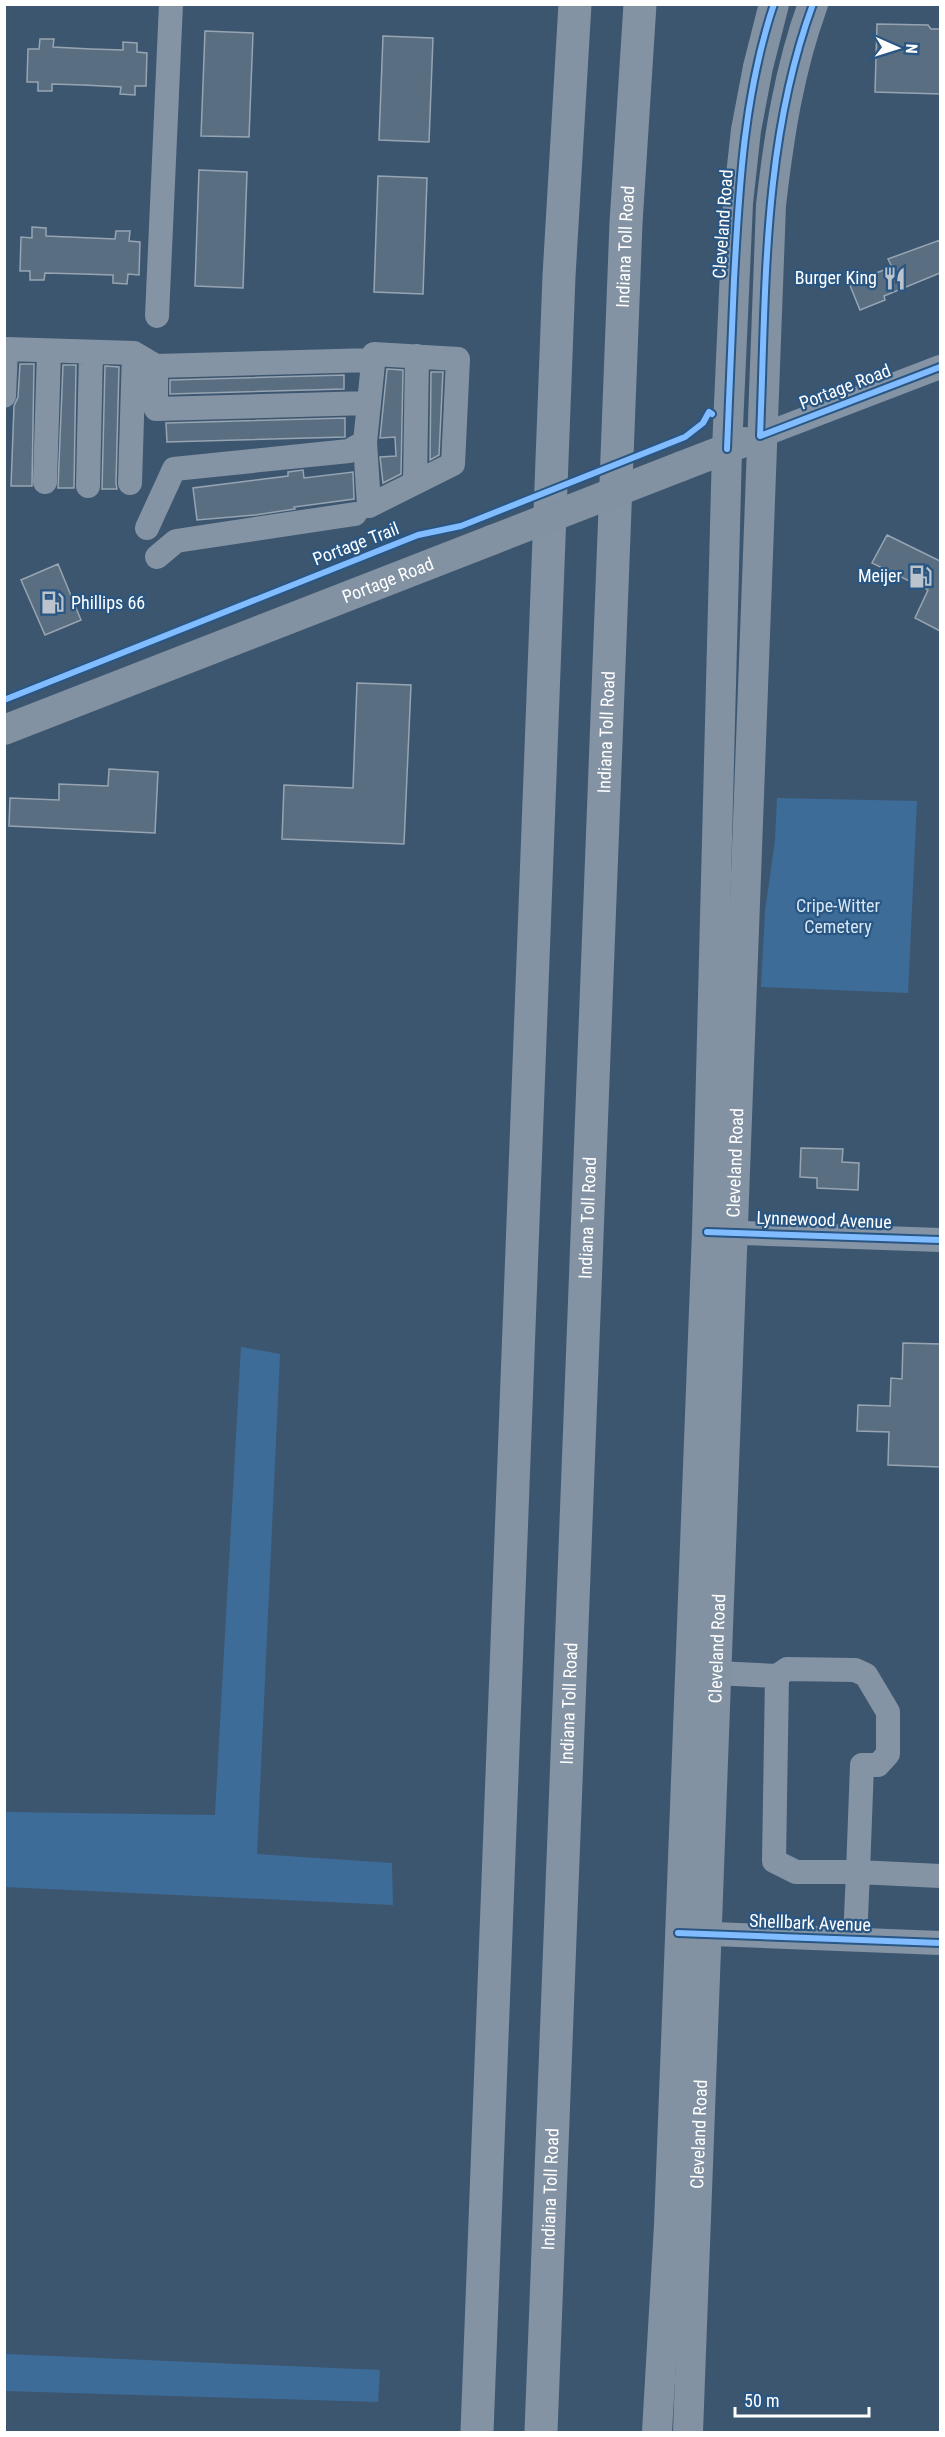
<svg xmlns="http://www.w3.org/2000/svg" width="945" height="2437" viewBox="0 0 945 2437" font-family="'Roboto Condensed',sans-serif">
<rect width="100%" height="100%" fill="#3d566f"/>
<path fill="#3e6c99" d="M777 798 917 801 908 993 761 987 765 911 775 841Z
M241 1347 280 1354 257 1854 392 1863 393 1905 5 1887V1812L215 1815Z
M5 2354 380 2370 378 2402 5 2391Z"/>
<path fill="#5a6e81" stroke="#97a5b3" stroke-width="1.5" d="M877 24 928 25 931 29H940V94L875 92Z
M205 31 253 33 249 137 201 136Z
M383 36 433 38 429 142 379 140Z
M40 39H54L53 47 91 49 123 50V42L137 43V52L147 53 146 86H135V95L120 94 121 87 83 85 52 84V91H38V82H27L28 49H39Z
M199 170 247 172 243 288 195 286Z
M378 176 427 178 423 294 374 292Z
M32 227 46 228V236L115 239 116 231H130L129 241 140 242 139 275 128 274 127 284 113 283V275L83 274 45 273 44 280H30V271H20L21 237 32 238Z
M940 240V273L884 296 885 300 860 310 849 283 892 267 888 259Z
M20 364H34L32 486H11L14 406 18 397Z
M63 365H76L74 488H58Z
M105 366 119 367 116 483 117 489H102Z
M387 369 403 370 401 474 383 483 380 457 396 456 395 437 380 438Z
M431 372H443L439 455 430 460Z
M344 375V389L170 394V380Z
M345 418V437L167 442 166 423Z
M303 470 304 478 353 472 354 499 294 507 295 509 255 515 197 520 193 488 288 476V472Z
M887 535 940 561V631L915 618 928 590 872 563Z
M58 564 81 620 45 635 21 580Z
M357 683 411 685 404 844 282 839 284 785 353 788Z
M109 769 158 772 155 833 9 826 10 798 59 800V784L108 786Z
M801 1148 843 1149 842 1162 859 1163 858 1190 817 1188V1178L800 1177Z
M903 1343 940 1344V1467L888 1465 889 1432 857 1431 858 1405 890 1406 891 1378 902 1379Z"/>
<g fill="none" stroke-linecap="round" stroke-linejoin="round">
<path stroke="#8494a5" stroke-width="24" d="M157 316 171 4
M4 396 6 349 134 353 156 366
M369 403 156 409V366L373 360
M760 436 940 367
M45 482 49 351
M130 483 134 353
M415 483 417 356
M88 486 91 352
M147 528 174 469 349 451 365 442 374 354 458 359 453 464 369 506 365 442
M157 557 176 541 355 514
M715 1232 940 1240
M787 1669 855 1670 866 1675 888 1712V1754L878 1765H862L858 1872H796L774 1861 777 1676Z
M716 1673 777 1676
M688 1933 940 1943
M855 1939 858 1872 940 1876"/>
<g stroke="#8292a3" stroke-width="30">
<path d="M682 466 744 442"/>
<path id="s1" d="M4 730 492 540"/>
<path d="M657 2432 669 2225 707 1232 727 449 738 203 746 130 758 67 774 4"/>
<path id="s2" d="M688 2432 771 205C779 136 789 70 813 4"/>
</g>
<g stroke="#8393a4" stroke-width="33">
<path d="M477 2432 559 276 575 4"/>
<path id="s3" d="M541 2432 626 223 640 4"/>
</g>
<path stroke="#8292a3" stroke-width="30" d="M492 540 682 466"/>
<defs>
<path id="cycleway" d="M813 4C762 142 766 291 760 436L940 367
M727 449C729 393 732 336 734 280 739 187 744 93 774 4
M4 700 418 535 461 526 685 437 703 423 709 412 712 414
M707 1232 940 1240
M678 1933 940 1943"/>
</defs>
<use href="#cycleway" stroke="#295683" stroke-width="10"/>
<use href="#cycleway" stroke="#80bcff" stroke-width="6"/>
</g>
<defs>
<symbol id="restaurant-bare" viewBox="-9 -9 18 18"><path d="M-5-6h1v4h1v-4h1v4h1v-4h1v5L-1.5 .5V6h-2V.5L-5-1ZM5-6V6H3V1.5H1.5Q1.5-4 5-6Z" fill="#bbc4cd" stroke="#295683" stroke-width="2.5" paint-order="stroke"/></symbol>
<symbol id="fuel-bare" viewBox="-9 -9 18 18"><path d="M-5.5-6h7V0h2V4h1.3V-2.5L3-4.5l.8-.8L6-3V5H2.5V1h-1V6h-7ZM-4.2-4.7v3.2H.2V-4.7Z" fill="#bbc4cd" stroke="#295683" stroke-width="2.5" paint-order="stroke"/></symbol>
</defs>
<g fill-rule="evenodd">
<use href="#restaurant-bare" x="878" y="262" width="33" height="33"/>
<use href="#fuel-bare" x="904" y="560" width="33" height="33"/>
<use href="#fuel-bare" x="36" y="586" width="33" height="33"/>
</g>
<g text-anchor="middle" stroke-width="4.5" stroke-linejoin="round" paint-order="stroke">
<g font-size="18" fill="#fff" stroke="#295683">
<text transform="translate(723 224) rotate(-86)" y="6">Cleveland Road</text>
<text dy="6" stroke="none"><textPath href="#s3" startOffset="2187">Indiana Toll Road</textPath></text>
<text transform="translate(845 387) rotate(-21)" y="6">Portage Road</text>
<text transform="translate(356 544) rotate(-21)" y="6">Portage Trail</text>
<text dy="6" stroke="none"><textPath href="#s1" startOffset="412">Portage Road</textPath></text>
<text dy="6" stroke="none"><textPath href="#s3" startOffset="1701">Indiana Toll Road</textPath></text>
<text dy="6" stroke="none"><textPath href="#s2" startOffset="1270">Cleveland Road</textPath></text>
<text dy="6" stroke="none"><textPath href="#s3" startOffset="1215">Indiana Toll Road</textPath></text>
<text transform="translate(824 1220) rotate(2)" y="6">Lynnewood Avenue</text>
<text dy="6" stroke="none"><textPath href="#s2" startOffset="784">Cleveland Road</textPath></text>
<text dy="6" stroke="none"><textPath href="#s3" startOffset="729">Indiana Toll Road</textPath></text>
<text transform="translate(810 1923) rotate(2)" y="6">Shellbark Avenue</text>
<text dy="6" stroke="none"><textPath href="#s2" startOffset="298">Cleveland Road</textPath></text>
<text dy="6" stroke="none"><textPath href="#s3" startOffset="243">Indiana Toll Road</textPath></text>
</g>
<g font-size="18" fill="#fff" stroke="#295683" text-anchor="end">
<text x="877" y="284">Burger King</text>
<text x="902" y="582">Meijer</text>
<text x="71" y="609" text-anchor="start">Phillips 66</text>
</g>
<g font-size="18" fill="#d6e6f5" stroke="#295683">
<text x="838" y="912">Cripe-Witter<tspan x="838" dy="21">Cemetery</tspan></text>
</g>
</g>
<rect width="945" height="2437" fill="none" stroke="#ffffff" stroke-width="12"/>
<g transform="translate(897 48) rotate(93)" stroke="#295683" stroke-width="4.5" paint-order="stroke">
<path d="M0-4.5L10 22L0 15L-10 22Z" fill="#ffffff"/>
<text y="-9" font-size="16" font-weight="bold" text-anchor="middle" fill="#ffffff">N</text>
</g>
<path d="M735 2407v9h134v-9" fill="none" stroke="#ffffff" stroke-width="3"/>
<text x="744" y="2407" font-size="18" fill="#ffffff" stroke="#295683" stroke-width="4.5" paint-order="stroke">50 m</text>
</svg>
